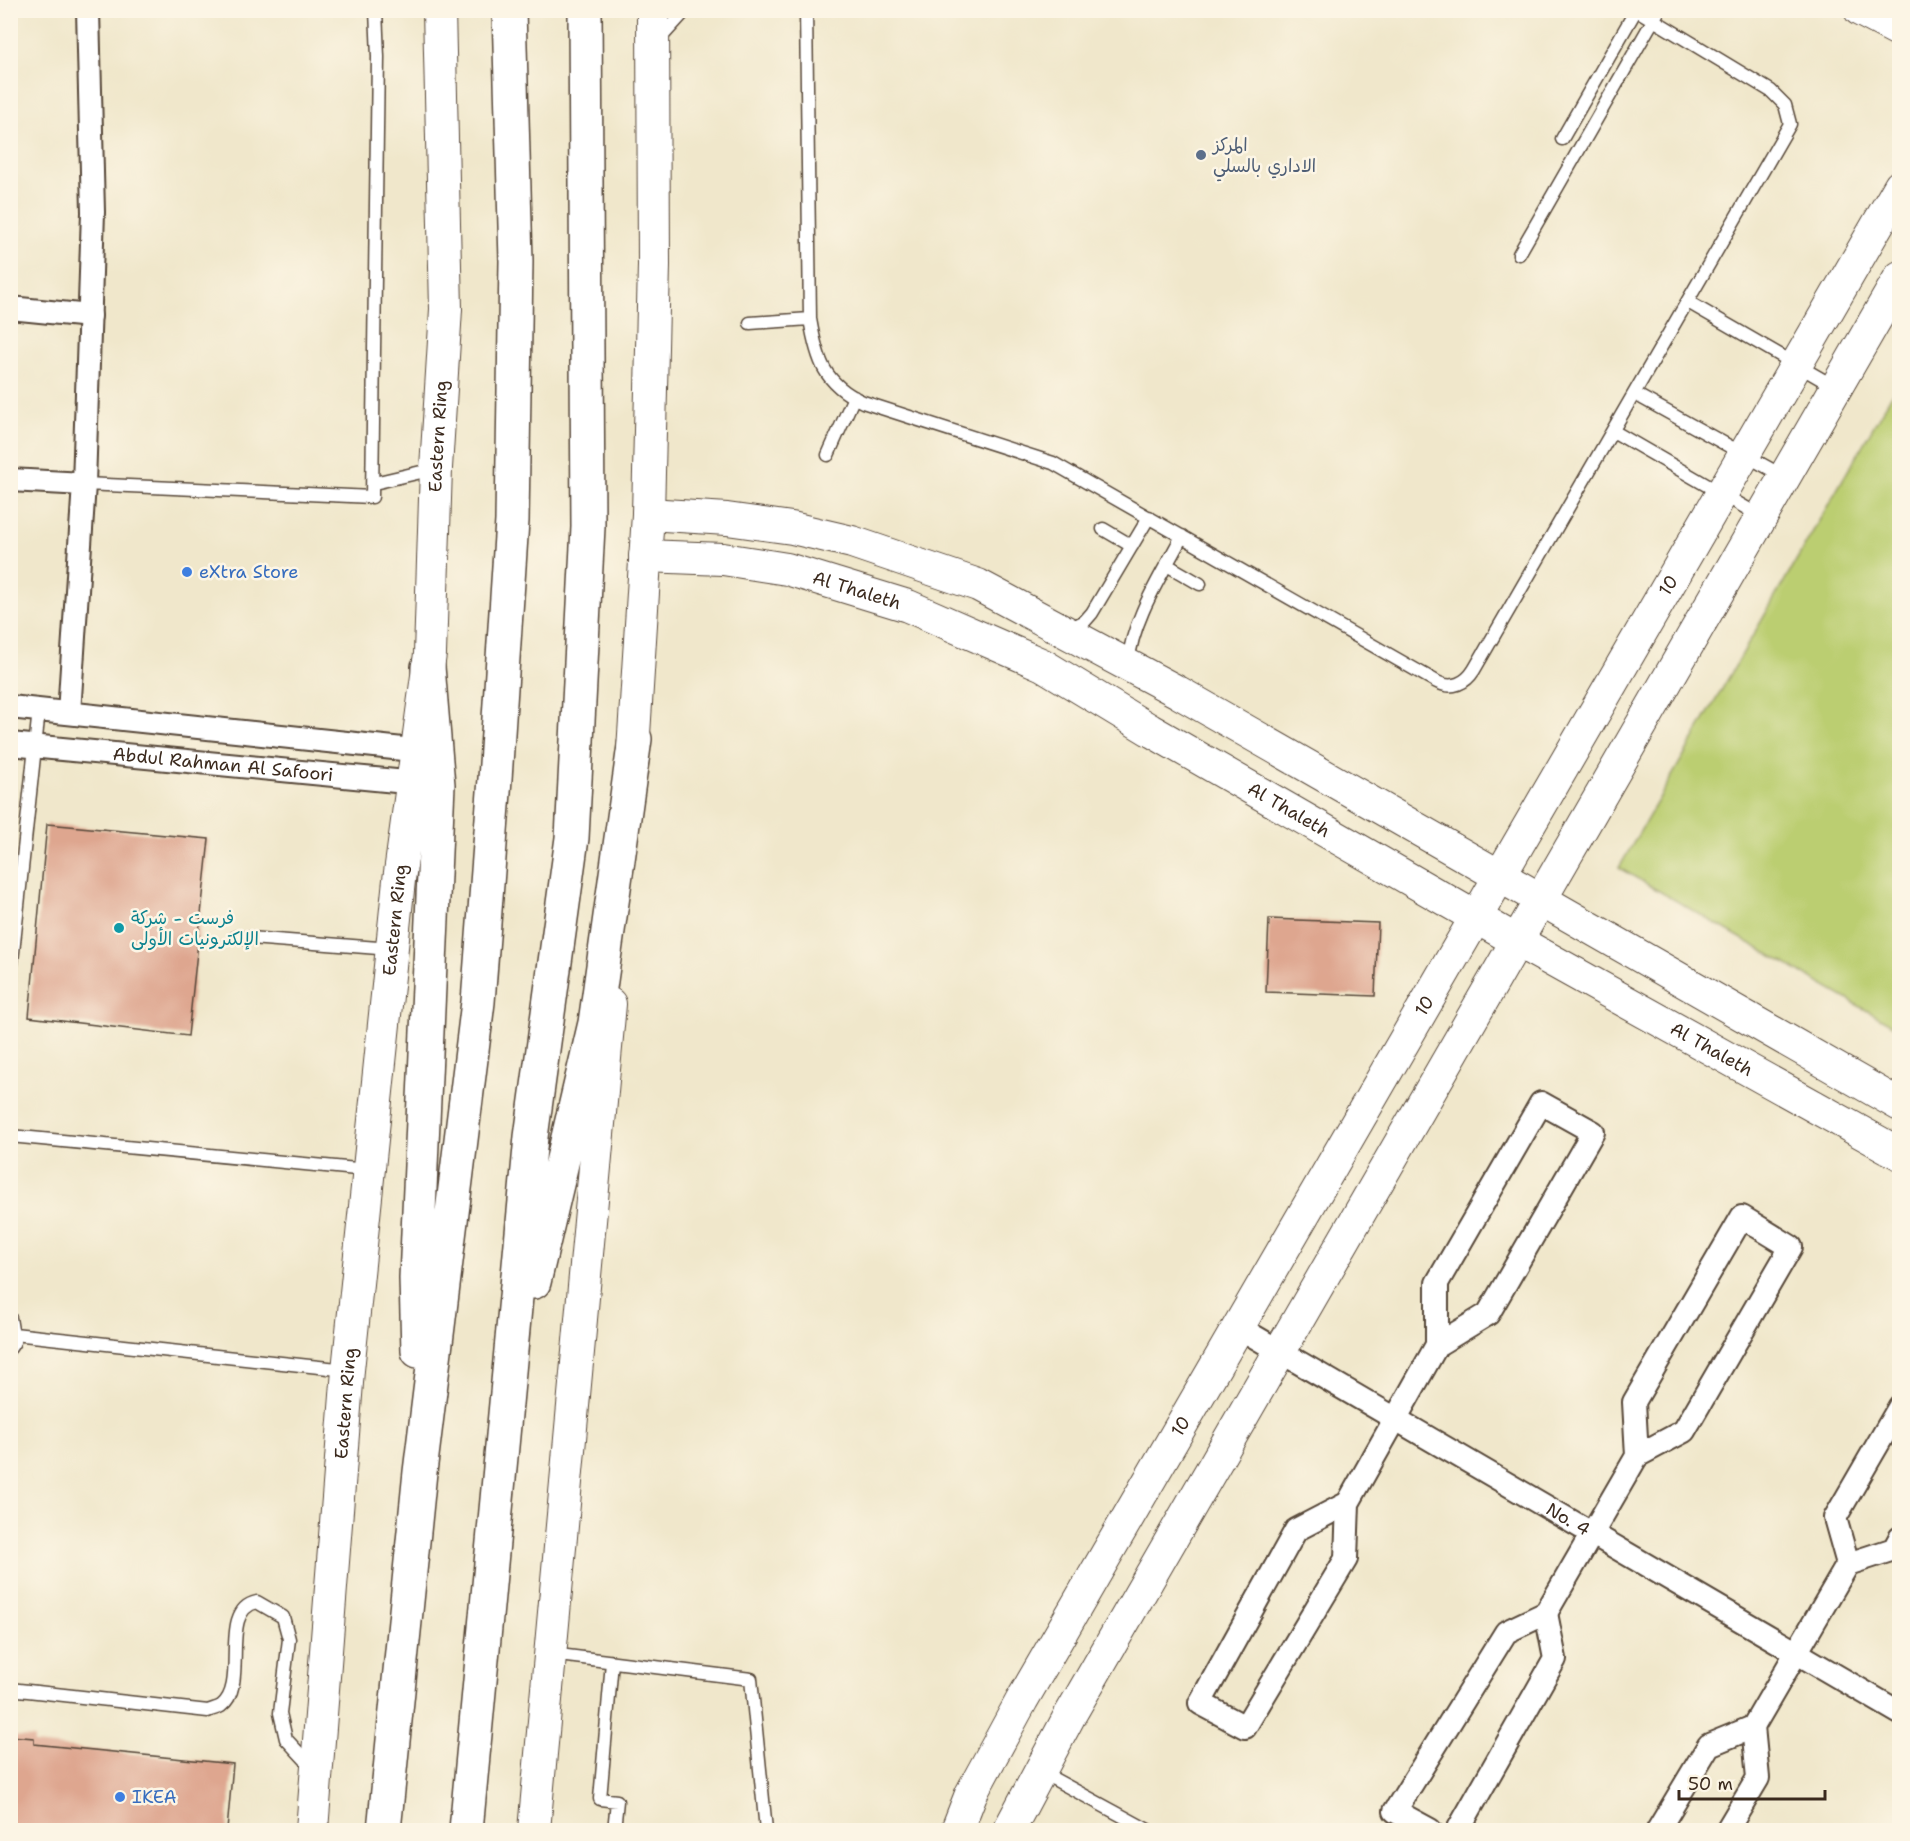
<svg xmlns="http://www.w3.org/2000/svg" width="1910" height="1841" viewBox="0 0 1910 1841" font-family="'Shantell Sans','Playpen Sans Arabic',sans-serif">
<rect width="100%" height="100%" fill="#fcf5e5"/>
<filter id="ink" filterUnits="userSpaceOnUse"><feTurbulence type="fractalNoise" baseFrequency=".0167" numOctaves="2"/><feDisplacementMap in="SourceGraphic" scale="12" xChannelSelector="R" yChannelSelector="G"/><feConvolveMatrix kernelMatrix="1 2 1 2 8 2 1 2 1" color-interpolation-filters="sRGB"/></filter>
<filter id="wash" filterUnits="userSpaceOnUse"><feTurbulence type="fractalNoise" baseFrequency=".008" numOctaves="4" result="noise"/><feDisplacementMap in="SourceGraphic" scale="24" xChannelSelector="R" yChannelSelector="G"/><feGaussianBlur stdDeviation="1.35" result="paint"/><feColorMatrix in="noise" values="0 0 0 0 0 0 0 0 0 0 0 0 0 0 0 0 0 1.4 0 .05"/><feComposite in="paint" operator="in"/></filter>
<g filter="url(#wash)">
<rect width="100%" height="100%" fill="#f0e7cb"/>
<path fill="#bbce71" stroke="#7b7c48" stroke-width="1.5" d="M1899 382V1029L1619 868Z"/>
<g id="blocks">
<path fill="#dea68f" d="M47 824 209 839 188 1036 29 1017Z
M1269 919 1378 923 1375 996 1266 992Z
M10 1736 34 1738V1744L233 1764 227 1830H10Z"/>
</g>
</g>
<g filter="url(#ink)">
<use href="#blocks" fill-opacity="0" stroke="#564638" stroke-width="1.5"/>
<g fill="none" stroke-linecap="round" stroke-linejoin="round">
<defs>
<path id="lane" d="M806 10 810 319C817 360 824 384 863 402L1053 463 1437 682C1452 690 1466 683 1474 670L1790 124 1785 105 1771 91 1637 10
M658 41 686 10
M1562 139 1636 10
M1519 254 1659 10
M1688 302 1835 387
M750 323 810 319
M1635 394 1783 476
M1613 431 1760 516
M828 455 854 397
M374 483 434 469
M84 484 372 497 378 57 376 10
M1103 529 1132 546
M1167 565 1200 584
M1069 629 1085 621 1092 613 1149 517
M1128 664C1132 619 1162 575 1182 536
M236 937 391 949
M10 980 39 710
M10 1136 367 1170
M10 1318 14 1342 10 1348
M14 1334 347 1370
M551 1654 751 1679 766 1830
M612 1662 600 1799 617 1801 614 1830
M10 1689 208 1711C212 1709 218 1708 221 1706 250 1685 217 1610 257 1602L283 1617 289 1639 280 1713 286 1739 312 1767
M1041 1772 1148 1830"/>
<g id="street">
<path d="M10 308 90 316"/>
<path d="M10 480 84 484"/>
<path d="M10 707 431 752"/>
<path d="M69 713 84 484 93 212 88 10"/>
<path id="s1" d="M10 744 427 784"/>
<path id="s2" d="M1238 1327 1900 1713"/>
<path d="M1348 1503 1296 1530 1200 1703 1245 1727 1346 1559 1348 1503 1437 1345V1283L1541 1103 1593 1132 1488 1314 1437 1345"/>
<path d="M1848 1564 1835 1518 1900 1406"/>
<path d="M1430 1830 1395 1811 1506 1632 1546 1613 1637 1456 1684 1431 1791 1247 1742 1217 1634 1402 1637 1456"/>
<path d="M1458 1830 1555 1659 1546 1613"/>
<path d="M1658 1830 1709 1745 1753 1727 1848 1564 1894 1549 1900 1538"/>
<path d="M1727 1830 1758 1778 1753 1727"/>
</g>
<g id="secondary">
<path d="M1860 10 1900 31"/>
<path d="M648 514 727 519 792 528 852 542 978 585 1178 692 1900 1105"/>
<path id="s3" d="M645 556 723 559 787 569 908 606 1043 665 1150 730 1517 941 1900 1154"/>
<path d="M632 766 648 514 654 265 653 10"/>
<path id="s4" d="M312 1830 348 1370 399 880 430 654 436 468 446 309 439 10"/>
<path d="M534 1830 610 1004"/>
<path id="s5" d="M957 1830 971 1794 1022 1700 1900 186"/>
<path d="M1009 1830 1070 1715 1900 277"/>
</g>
<path id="highway" d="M534 1282 595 1023 635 739
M418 1351 416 1278 438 785 428 667
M384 1830 420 1472 478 1002 495 779 512 521 516 261 509 10
M466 1830 531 1137 572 838 588 527 585 10"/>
</defs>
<use href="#lane" stroke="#564638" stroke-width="15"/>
<use href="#street" stroke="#564638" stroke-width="26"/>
<use href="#secondary" stroke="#564638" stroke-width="34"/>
<use href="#highway" stroke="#564638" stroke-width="36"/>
<use href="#lane" stroke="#fff" stroke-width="12"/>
<use href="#street" stroke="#fff" stroke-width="22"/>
<use href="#secondary" stroke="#fff" stroke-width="32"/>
<use href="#highway" stroke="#fff" stroke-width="33"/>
</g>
</g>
<circle fill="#5c6f8a" stroke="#fcf5e5" stroke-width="2" cx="1201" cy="155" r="6"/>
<g fill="#3f7fe0" stroke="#fcf5e5" stroke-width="2">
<circle cx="187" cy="572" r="6"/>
<circle cx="120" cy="1797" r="6"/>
</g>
<circle fill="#0f9aa8" stroke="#fcf5e5" stroke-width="2" cx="119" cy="928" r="6"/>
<g text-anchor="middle" stroke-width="5" stroke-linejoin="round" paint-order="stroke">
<g font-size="18" fill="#4e5e75" stroke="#fcf5e5" text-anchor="start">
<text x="1213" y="151">المركز<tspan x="1213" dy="21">الاداري بالسلي</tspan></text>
</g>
<g font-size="18" fill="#3b2a1e" stroke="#fcf5e5">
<text dy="6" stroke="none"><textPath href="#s4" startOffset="1400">Eastern Ring</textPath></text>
<text dy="6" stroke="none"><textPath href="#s5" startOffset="1434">10</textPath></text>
<text dy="6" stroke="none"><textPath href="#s3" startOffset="216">Al Thaleth</textPath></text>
<text dy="6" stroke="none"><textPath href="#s1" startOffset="214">Abdul Rahman Al Safoori</textPath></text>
<text dy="6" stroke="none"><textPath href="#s3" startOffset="702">Al Thaleth</textPath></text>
<text dy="6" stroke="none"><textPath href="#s4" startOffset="914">Eastern Ring</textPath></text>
<text dy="6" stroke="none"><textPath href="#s5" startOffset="948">10</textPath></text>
<text dy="6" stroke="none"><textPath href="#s3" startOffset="1188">Al Thaleth</textPath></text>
<text dy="6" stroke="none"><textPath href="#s4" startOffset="428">Eastern Ring</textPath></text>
<text dy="6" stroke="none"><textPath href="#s5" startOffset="462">10</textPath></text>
<text dy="6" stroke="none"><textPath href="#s2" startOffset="382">No. 4</textPath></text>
</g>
<g font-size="18" fill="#366cbe" stroke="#fcf5e5" text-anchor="start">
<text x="199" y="578">eXtra Store</text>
<text x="132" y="1803">IKEA</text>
</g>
<g font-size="18" fill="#0d838f" stroke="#fcf5e5" text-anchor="start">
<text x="131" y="924">فرست - شركة<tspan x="131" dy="21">الإلكترونيات الأولى</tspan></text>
</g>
</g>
<rect width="1910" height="1841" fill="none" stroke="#fcf5e5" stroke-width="36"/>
<path d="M1679 1790v9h146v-9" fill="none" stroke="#3b2a1e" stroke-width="3"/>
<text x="1688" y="1790" font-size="18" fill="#3b2a1e" stroke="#fcf5e5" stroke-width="4.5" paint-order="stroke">50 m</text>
</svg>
